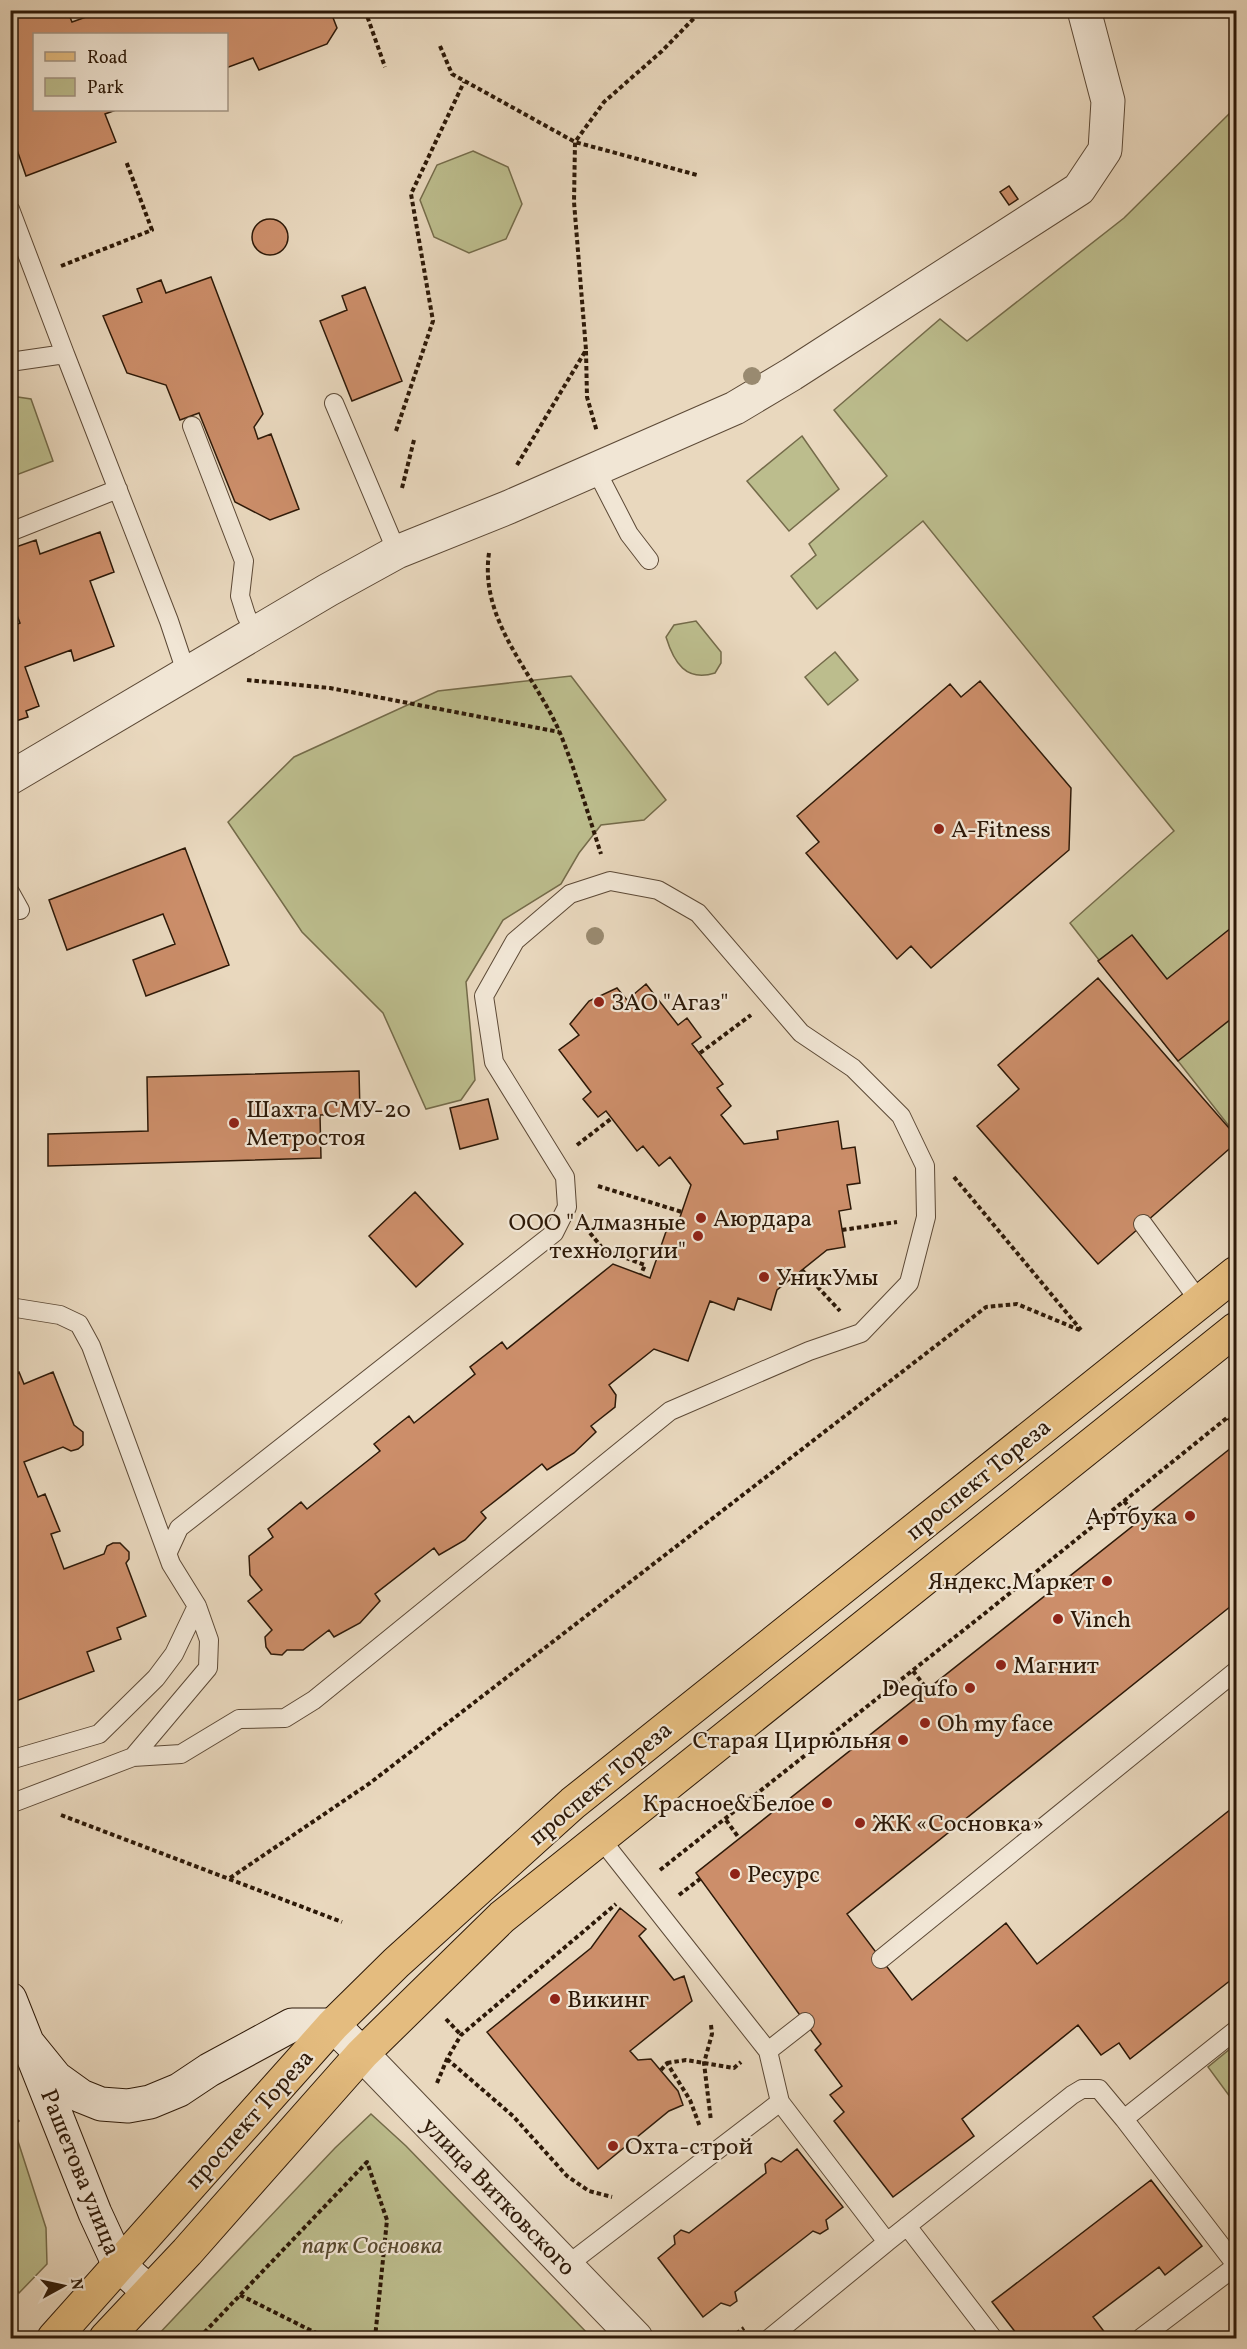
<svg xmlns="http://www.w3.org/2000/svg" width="1247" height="2349" viewBox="0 0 1247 2349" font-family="Vollkorn,serif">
<rect width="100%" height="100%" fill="#e9d8be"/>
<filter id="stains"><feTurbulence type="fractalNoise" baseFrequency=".00333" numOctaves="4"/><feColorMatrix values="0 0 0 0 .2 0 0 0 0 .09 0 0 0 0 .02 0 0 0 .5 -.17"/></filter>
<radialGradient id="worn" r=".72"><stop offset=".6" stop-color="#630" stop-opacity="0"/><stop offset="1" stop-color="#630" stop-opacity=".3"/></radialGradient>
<path fill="#bcbd8d" stroke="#746b4a" stroke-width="1.5" d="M1236 107V1135L1070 923 1174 831 923 521 817 609 791 576 816 555 809 544 887 476 834 410 940 319 967 341 1124 218Z
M473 151 508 167 522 204 506 239 469 253 434 237 420 200 437 165Z
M11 396 31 399 53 461 11 477Z
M802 436 839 489 789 531 747 481Z
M696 621 721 652V663L715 673C686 682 674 663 666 637L674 625Z
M835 652 858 680 828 705 805 677Z
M571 676 666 800 644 820 601 825 579 853 561 884 503 920 466 982 475 1080 461 1100 426 1109 383 1013 302 932 228 822 294 757 438 691Z
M1236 2044V2105L1208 2067Z
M371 2114 406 2146 592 2338H155L335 2148Z
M16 2135 46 2228 47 2264 19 2293 10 2276V2142Z"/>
<path fill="#cc8e6a" stroke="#2d1908" stroke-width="1.5" d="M10 10H67L72 22 92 15 94 10H330L337 28 327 44 259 70 253 58 226 68V34H34V110H116L105 114 116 142 26 176 15 144 10 146V78L16 76 10 61Z
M1009 186 1018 199 1009 205 1000 192Z
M252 237a18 18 0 1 1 36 0a18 18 0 1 1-36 0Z
M211 277 263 414 254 427 258 439 271 434 299 509 270 520 235 502 199 413 180 420 166 385 127 373 103 316 142 302 137 289 161 280 166 293Z
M365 287 402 381 352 401 320 321 347 310 342 296Z
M100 532 114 572 90 581 114 646 74 661 71 650 25 667 39 706 26 711 28 717 10 723V627L20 623 10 597V549L36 540 40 554Z
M980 681 1071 788 1069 850 931 968 911 946 897 959 806 853 819 842 797 816 950 684 961 697Z
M185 848 229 965 146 996 133 960 175 944 163 914 67 950 49 900Z
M1236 924V1015L1178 1061 1098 961 1132 935 1167 979Z
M1098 978 1236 1136V1143L1098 1264 977 1126 1019 1089 998 1065Z
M646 984 678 1025 687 1018 701 1037 692 1044 723 1084 717 1088 731 1106 721 1115 744 1144 778 1139 777 1131 838 1121 842 1149 855 1147 860 1183 847 1185 851 1209 839 1211 845 1247 827 1250 777 1290 771 1310 738 1298 734 1310 710 1301 688 1361 654 1349 609 1385 616 1395 615 1407 591 1426 596 1432 574 1453 547 1470 542 1464 481 1512 486 1518 465 1540 439 1555 434 1548 375 1594 380 1601 360 1623 334 1637 329 1630 303 1650H287L282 1655 271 1654 266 1647 265 1637 272 1630 248 1601 262 1590 250 1575 249 1556 273 1537 268 1529 301 1502 307 1509 380 1451 374 1444 400 1423 409 1416 414 1423 475 1374 470 1367 502 1342 507 1349 613 1264 650 1278 670 1220 678 1223 691 1185 670 1157 659 1166 643 1146 637 1151 606 1111 598 1117 583 1099 591 1092 559 1050 579 1035 570 1024 589 1001 617 988 627 1000Z
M359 1071 360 1114 320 1115 321 1158 48 1166V1134L148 1131 147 1077Z
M488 1099 498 1139 460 1149 450 1108Z
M415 1192 463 1244 416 1287 369 1236Z
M19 1372 24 1384 53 1372 74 1425 83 1432V1445L78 1449 71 1451 63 1447 24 1462 38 1497 45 1494 60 1531 51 1534 64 1569 104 1554 107 1546 113 1543H120L129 1552V1559L126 1563 146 1616 117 1628 121 1639 87 1652 94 1671 11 1703 10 1376Z
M1236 1444V1602L847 1914 912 2000 1006 1923 1037 1964 1236 1805V1976L1130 2059 1119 2043 1101 2055 1078 2025 962 2119 974 2136 893 2197 834 2121 844 2112 830 2095 842 2086 815 2050 821 2044 696 1873Z
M620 1908 646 1929 639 1936 674 1980 684 1976 692 2001 630 2051 638 2060 651 2059 678 2091 683 2105 669 2111 598 2169 487 2032 591 1948Z
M797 2149 843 2207 826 2220 828 2229 820 2234 813 2231 735 2292 737 2301 730 2306 721 2303 703 2317 658 2258 675 2244 674 2236 681 2230 689 2233 766 2173 765 2164 772 2158 781 2162Z
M1151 2180 1202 2246 1165 2275 1159 2267 1093 2317 1109 2338H1020L992 2302Z"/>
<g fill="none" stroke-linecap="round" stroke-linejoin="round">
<defs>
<path id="lane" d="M10 209 65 354
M10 362 65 354 169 621 187 675
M334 403 397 552
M192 426 244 561 240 596 246 615 256 634
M596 470 629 534 649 560
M10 532 118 489
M10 892 20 910
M1143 1224 1200 1302
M10 1307 60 1315 79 1324 91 1346 171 1564 197 1606 174 1654 156 1678 99 1734 10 1760
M133 1757 208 1668 209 1640 197 1606
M10 1804 133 1757 181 1754 239 1719 285 1718 314 1700 670 1411 809 1351 861 1333 909 1283 926 1217 925 1166 901 1116 853 1068 801 1033 698 913 658 890 610 881 570 894 515 941 484 996 494 1062 565 1177 567 1207 554 1233 179 1528 168 1552
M881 1959 1236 1671
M768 2051 805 2022
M1124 2119 1236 2265
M907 2226 993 2338
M887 2242 1072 2095 1082 2089H1099L1124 2119 1236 2030
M566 2266 780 2102 768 2051 600 1838
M770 2338 887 2242 780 2102
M1141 2338 1236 2266"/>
<path id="street" d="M10 778 328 590 397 552 509 507 735 408 792 374 1079 189 1105 150 1108 101 1084 10
M362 2054 636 2338"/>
<path id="secondary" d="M10 1999 95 2213 119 2265 149 2292
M26 2041 56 2078 81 2096 101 2104 128 2106 150 2102 179 2090 209 2070 292 2025H333L362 2054"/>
<path id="primary" d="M54 2338 333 2025 396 1963 573 1803 1236 1273
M106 2338 187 2252 362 2054 502 1917 1236 1329"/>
</defs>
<use href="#lane" stroke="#5c4936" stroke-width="20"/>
<use href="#street" stroke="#5c4936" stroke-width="35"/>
<use href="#secondary" stroke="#2d1908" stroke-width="35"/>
<use href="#primary" stroke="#2d1908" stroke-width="35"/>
<path stroke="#2d1908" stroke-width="4" stroke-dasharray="4.5 3" stroke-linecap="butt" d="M365 10 385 67
M440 46 452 74 575 142 697 175
M61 266 152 230 126 161
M586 351 587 397 597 432
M396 431 433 321 411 194 464 82
M517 465 586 350 574 202 575 142 604 102 662 51 702 10
M402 488 414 440
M489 553C479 622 535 674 560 733 576 772 588 814 601 854
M247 680 330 688 559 732
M700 1053 751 1015
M577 1145 612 1118
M954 1177 1081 1330
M598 1186 682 1212
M842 1230 897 1222
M590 1233 604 1250 645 1265 641 1274
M802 1270 840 1311
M1124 1501 1140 1520
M913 1671 927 1689
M61 1815 342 1922
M726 1820 739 1838
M660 1870 984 1614 1228 1417 1236 1428
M230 1878 370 1783 986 1307 1017 1304 1082 1331
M679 1895 700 1879
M446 2019 461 2035
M711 2025 712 2034 704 2063 711 2121
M447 2059 513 2116 567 2176 589 2191 612 2197
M667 2063 686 2060 734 2068 741 2062
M661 2070 667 2063 690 2100 700 2127
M437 2083 447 2059 461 2035 616 1904
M10 2128 20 2118
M240 2295 326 2338
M10 2303 16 2315
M199 2338 367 2162 387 2220 375 2338
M730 2338 744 2328"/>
<use href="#lane" stroke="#f1e6d5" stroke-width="18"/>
<use href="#street" stroke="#f1e6d5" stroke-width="33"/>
<use href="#secondary" stroke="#f1e6d5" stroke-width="33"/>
<use href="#primary" stroke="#e4bc7f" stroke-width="33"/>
</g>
<g fill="#998a70">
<circle cx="752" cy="376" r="9"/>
<circle cx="595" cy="936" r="9"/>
</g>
<g fill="#8f2418" stroke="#f1e6d5" stroke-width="2">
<circle cx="939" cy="829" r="6"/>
<circle cx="599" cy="1002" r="6"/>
<circle cx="234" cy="1123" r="6"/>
<circle cx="701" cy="1218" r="6"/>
<circle cx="698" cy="1236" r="6"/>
<circle cx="764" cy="1277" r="6"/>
<circle cx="1190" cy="1516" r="6"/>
<circle cx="1107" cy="1581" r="6"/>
<circle cx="1058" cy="1619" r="6"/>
<circle cx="1001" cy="1665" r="6"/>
<circle cx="970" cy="1688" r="6"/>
<circle cx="925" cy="1723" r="6"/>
<circle cx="903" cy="1740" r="6"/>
<circle cx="827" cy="1803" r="6"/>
<circle cx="860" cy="1823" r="6"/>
<circle cx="735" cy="1874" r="6"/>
<circle cx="555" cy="1999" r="6"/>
<circle cx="613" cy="2146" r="6"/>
</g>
<g text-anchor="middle" stroke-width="4.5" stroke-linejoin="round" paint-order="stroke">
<g font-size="24" fill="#2d1908" stroke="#f1e6d5" text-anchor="start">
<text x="951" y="837">A-Fitness</text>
<text x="611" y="1010">ЗАО "Агаз"</text>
<text x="246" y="1117">Шахта СМУ-20<tspan x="246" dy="28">Метростоя</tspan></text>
<text x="713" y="1226">Аюрдара</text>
<text x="686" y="1230" text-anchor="end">ООО "Алмазные<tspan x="686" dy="28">технологии"</tspan></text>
<text x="776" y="1285">УникУмы</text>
<text x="1178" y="1524" text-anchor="end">Артбука</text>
<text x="1095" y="1589" text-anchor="end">Яндекс.Маркет</text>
<text x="1070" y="1627">Vinch</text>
<text x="1013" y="1673">Магнит</text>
<text x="958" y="1696" text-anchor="end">Dequfo</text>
<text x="937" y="1731">Oh my face</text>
<text x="891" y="1748" text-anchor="end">Старая Цирюльня</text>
<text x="815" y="1811" text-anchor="end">Красное&amp;Белое</text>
<text x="872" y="1831">ЖК «Сосновка»</text>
<text x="747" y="1882">Ресурс</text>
<text x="567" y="2007">Викинг</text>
<text x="625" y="2154">Охта-строй</text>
</g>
<g font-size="24" fill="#2d1908" stroke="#f1e6d5">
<text transform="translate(978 1479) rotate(-39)" y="8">проспект Тореза</text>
<text transform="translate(600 1783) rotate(-40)" y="8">проспект Тореза</text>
<text transform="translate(249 2119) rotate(-48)" y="8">проспект Тореза</text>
<text transform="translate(81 2172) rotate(68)" y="8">Рашетова улица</text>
<text transform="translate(499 2196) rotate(46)" y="8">улица Витковского</text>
</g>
<g font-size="24" font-style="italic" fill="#584a30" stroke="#f1e6d5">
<text x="372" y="2253">парк Сосновка</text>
</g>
</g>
<rect width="1247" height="2349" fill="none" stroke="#e9d8be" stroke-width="36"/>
<rect x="12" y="12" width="1223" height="2325" fill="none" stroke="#2d1908" stroke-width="3"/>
<rect x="18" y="18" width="1211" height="2313" fill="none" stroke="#2d1908" stroke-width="1.5"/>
<rect x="33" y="33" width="195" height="78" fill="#f1e6d5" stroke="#a39483" stroke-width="1.5"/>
<rect x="45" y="52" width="30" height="9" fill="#e4bc7f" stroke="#a39483" stroke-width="1.5"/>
<text x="87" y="63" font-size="18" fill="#2d1908">Road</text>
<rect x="45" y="78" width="30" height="18" fill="#bcbd8d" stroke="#a39483" stroke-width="1.5"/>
<text x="87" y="93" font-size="18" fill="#2d1908">Park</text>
<g transform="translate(63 2286) rotate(82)" stroke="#f1e6d5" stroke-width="4.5" paint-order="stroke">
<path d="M0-4.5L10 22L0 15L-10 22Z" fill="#2d1908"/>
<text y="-9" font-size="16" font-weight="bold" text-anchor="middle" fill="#2d1908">N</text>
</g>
<rect width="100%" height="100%" filter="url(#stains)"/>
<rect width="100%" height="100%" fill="url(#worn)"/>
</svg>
